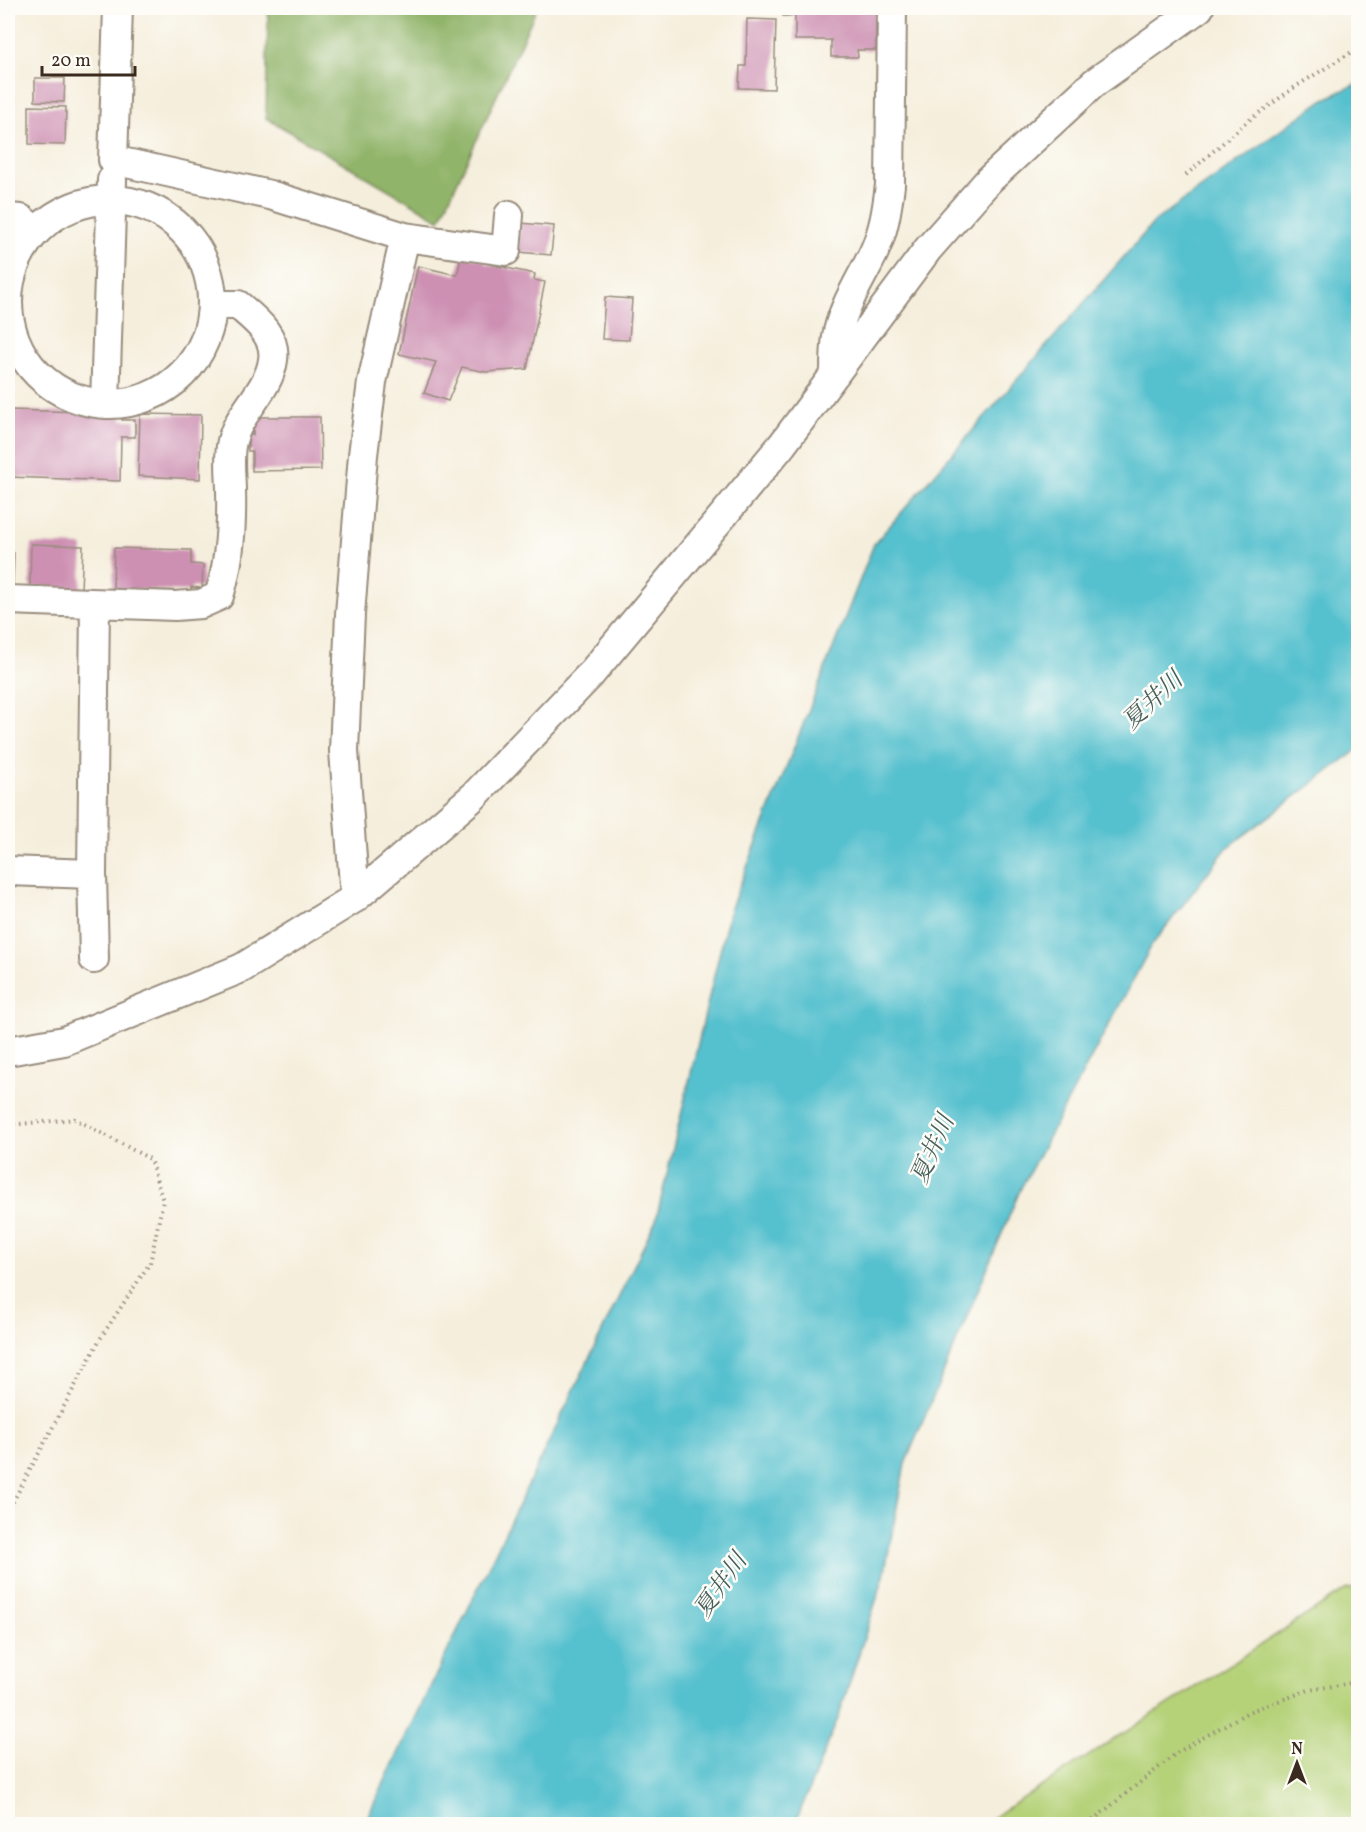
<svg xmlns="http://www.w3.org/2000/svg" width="1366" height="1832" viewBox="0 0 1366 1832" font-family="Vollkorn,'Noto Serif JP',serif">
<rect width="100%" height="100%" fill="#fdfcf7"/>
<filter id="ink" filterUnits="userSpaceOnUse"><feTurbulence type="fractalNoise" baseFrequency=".0167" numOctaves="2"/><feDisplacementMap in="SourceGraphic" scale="12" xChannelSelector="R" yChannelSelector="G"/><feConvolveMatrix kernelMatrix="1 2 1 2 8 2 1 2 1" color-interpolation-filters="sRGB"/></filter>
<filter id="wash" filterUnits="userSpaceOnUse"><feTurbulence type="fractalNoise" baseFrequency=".008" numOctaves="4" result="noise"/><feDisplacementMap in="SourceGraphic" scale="24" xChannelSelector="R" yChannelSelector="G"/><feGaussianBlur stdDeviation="1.35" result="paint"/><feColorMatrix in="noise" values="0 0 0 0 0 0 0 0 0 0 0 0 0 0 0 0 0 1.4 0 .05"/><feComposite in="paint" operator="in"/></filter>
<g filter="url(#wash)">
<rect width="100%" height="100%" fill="#f5eedc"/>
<path fill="#b5d279" stroke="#787e4c" stroke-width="1.5" d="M1358 1588V1824H983L1347 1589Z"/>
<path fill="#90b469" stroke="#666f44" stroke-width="1.5" d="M268 8H537L440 220 266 118Z"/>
<path fill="#54c0ce" stroke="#487576" stroke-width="1.5" d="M1358 83V749L1226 849 1152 945 1021 1188 905 1464 884 1576 839 1716 795 1824H364L656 1220 729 913 874 544 1155 221 1323 100Z"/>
<g id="blocks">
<path fill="#cd90b3" d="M783 8H876V50H857L858 57H831V40H795V16H783Z
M747 19 776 20 774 89 739 88 740 66H746Z
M35 78H65L64 102 35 101Z
M29 106 66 107 65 145 29 144Z
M520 223 554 226 551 255 518 252Z
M462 255 485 260 484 263 535 274 534 280 545 282 527 369 486 372 462 367 448 401 424 393 436 362 399 354 418 266 457 275Z
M605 297 632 299 629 340 602 339Z
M8 410 122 413V420H135V437H121L120 481 8 477Z
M140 414 201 415 200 479 138 476Z
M253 417H320L321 470 252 471V451H248V435H253Z
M31 544 83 546 81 589 30 587Z
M114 548 191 550V564L203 565 202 588 191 587V591L113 589Z
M8 552 14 553 13 585 8 584Z"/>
</g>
</g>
<g filter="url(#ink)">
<use href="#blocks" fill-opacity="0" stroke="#988c7d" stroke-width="1.5"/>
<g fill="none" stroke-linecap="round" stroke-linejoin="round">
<defs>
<path id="minor" d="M118 8 113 160 270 195 405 237 372 382 363 455 350 614 344 751 355 898
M8 302a102 102 0 1 1 204 0a102 102 0 1 1-204 0Z
M8 218 21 219 35 231
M405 237 506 251 509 215
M835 374C835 362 835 349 837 337 842 307 861 280 874 252 884 230 887 209 890 185L892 8
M105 404 112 180
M8 600 175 606 201 604 219 596C230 562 232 527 231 491 231 476 228 456 232 441 239 411 269 391 273 360 277 335 254 319 238 305H213
M8 871 92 874
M94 959 92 874 95 604
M8 1051 64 1041 242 968 355 898 473 797 590 675 782 445 928 249 989 180 1094 83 1199 8"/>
</defs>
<use href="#minor" stroke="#988c7d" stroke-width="32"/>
<path stroke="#988c7d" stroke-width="4" stroke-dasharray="1.5 4.5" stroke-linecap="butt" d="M1186 175 1248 121 1295 87 1358 48
M8 1125 75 1119 150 1159 163 1201 150 1263 100 1339 8 1511
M1088 1824 1178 1752 1248 1712 1309 1690 1358 1682"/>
<use href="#minor" stroke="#fff" stroke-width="28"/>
</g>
</g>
<g text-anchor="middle" stroke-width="5" stroke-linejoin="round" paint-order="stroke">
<g font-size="24" font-style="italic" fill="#445e5c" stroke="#fdfcf7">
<text transform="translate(1152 700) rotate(-43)" y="8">夏井川</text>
<text transform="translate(932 1149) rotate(-66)" y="8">夏井川</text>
<text transform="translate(720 1585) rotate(-55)" y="8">夏井川</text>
</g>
</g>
<rect width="1366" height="1832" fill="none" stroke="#fdfcf7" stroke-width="30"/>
<g transform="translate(1297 1763)" stroke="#fdfcf7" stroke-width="4.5" paint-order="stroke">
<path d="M0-4.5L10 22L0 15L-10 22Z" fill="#3b2a1e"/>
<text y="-9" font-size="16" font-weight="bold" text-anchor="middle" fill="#3b2a1e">N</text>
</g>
<path d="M42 66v9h93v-9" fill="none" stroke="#3b2a1e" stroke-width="3"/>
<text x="51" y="66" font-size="18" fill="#3b2a1e" stroke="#fdfcf7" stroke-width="4.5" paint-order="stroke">20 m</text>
</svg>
